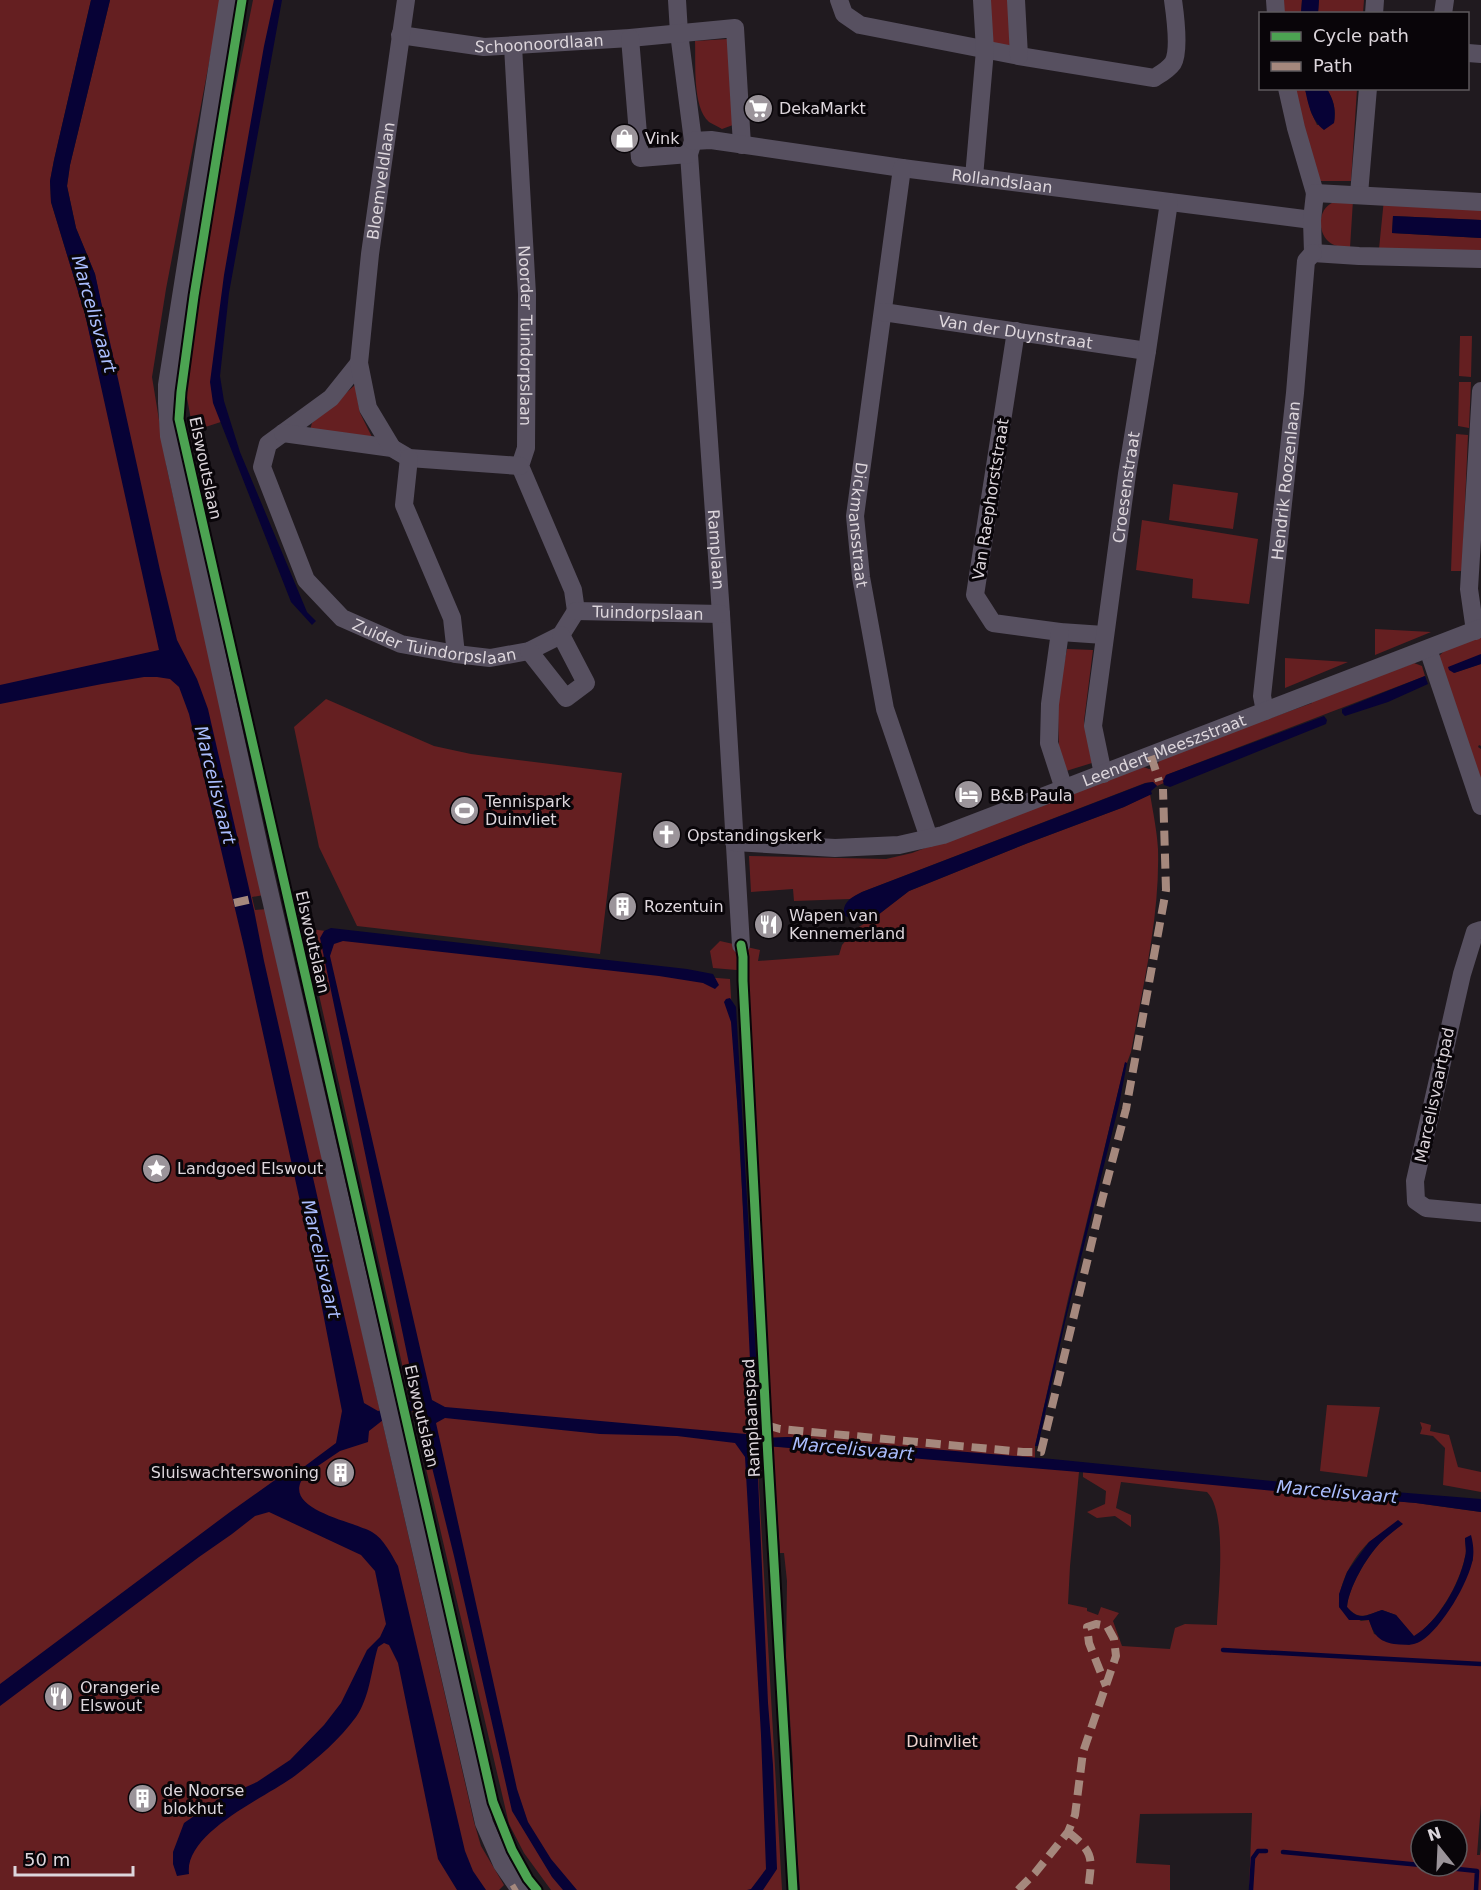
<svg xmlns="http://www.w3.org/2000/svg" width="1481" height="1890" viewBox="0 0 1481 1890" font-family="'DejaVu Sans',sans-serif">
<rect width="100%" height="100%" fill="#201a1f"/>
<path fill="#651f21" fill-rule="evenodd" d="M0 0H91L54 160 50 181 51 202 85 314 109 418 124 414 95 274 76 228 67 186 70 165 110 0H221L166 289 152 377 167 469 264 895 252 897 255 910 267 909 382 1420 474 1822 481 1846 504 1885 499 1890H0Z
M253 0H281L227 288 218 382 227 420 193 431 184 381 233 100Z
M988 0H1008L1012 46 992 43Z
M1282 0H1302L1301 13H1283Z
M1319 0H1364L1363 13 1318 14Z
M728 39 733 125 722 129C718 127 713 124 709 122 692 107 696 62 695 41Z
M1290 89H1305L1311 112 1317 125 1334 123C1336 109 1334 101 1327 89H1357L1351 181H1319Z
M1384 199 1481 205V220L1393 216 1392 233 1481 238V254L1379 249Z
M1353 200 1350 248C1343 247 1334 247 1328 241 1317 230 1318 208 1334 202 1340 200 1347 200 1353 200Z
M1460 336H1472L1471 377 1459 376Z
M1459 382H1471L1469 428 1458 426Z
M355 385 360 413 373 439 310 430 312 423Z
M1456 434 1468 435 1462 571H1451Z
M1173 484 1238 493 1233 529 1169 520Z
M1142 520 1258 539 1249 604 1192 598 1193 579 1136 570Z
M1375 629 1431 632 1375 655Z
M1481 636V655L1454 673 1481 664V746L1479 745 1478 747 1481 749V795L1439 656 1445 650Z
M1067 649 1093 650 1084 721 1092 763 1066 771 1059 749 1058 714 1060 683Z
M1285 658 1348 662 1285 688Z
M1414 663 1422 666 1425 676 1166 775 1164 783 1157 786 1153 782 1145 783 862 892 850 899 794 901 793 889 751 892 749 856 886 859 912 853 1141 766 1149 769 1157 767 1160 758 1312 703 1311 701Z
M326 699 434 746 471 754 622 773 600 954 357 926 319 847 294 727Z
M1150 794C1153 812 1157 831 1158 849 1160 917 1143 985 1131 1052L1127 1063H1125L1068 1299 1035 1446V1462L1079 1472 1070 1566 1068 1604 1087 1608V1611L1098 1615 1101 1607 1119 1613 1113 1621 1122 1646 1170 1649 1175 1628 1185 1624 1217 1625C1218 1596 1228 1512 1207 1492L1121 1482 1116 1508 1131 1515V1527L1115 1516 1097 1518 1087 1512 1105 1504 1106 1491 1083 1477V1472L1416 1503 1481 1512V1804L1477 1855H1480L1481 1848V1890H1249L1252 1813 1140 1814 1136 1863 1170 1865V1890H800L793 1803V1765L786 1657 787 1581 784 1553H780L775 1482 771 1446 876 1455 879 1445 788 1437 769 1438 746 983 748 971 713 968 710 951 720 941 760 950 758 961 839 955 842 945 857 928 874 918 909 891 1028 843 1124 807ZM1402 1524C1395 1530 1386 1536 1380 1543 1366 1558 1349 1587 1347 1607 1359 1621 1367 1615 1382 1610L1396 1615 1414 1637C1438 1621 1459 1585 1465 1557 1467 1551 1465 1544 1465 1538L1473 1560 1438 1624 1409 1645 1374 1634 1369 1620 1361 1621 1339 1607C1338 1584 1352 1559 1368 1543 1377 1535 1392 1530 1402 1524ZM1421 1830H1457V1866H1421Z
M304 928 589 968 730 979 782 1890H551L524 1853 509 1824 413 1413Z
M1327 1405 1380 1407 1367 1477 1320 1471Z
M1420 1422 1431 1425 1430 1431 1449 1435 1458 1467 1481 1472V1492L1443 1485 1445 1448 1433 1436 1420 1434 1422 1428Z"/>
<path fill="#070236" d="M91 0H110L70 165 67 186 76 228 95 274 160 570 177 640 197 679 208 709 254 910 264 961 364 1403 378 1411 410 1402 416 1397 320 938 324 931 331 928 687 969 713 974 719 985 715 989 703 983 659 976 343 941 334 944 330 956 432 1400 445 1407 746 1434 753 1424 739 1126 731 1022 724 1002 726 999 730 998 736 1007 760 1426 765 1432V1438L788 1437 1052 1459 1322 1486 1481 1499V1512L1416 1503 1306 1494 1079 1472 766 1446 757 1455 768 1703 773 1765 777 1869 763 1890H747L751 1889 766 1869 761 1735 745 1457 735 1443 677 1436 600 1434 445 1418 436 1423 517 1789 528 1822 551 1859 577 1890H563L552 1877 512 1811 454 1556 418 1411 414 1410 383 1420 369 1431 368 1442 340 1451 306 1474C276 1509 353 1521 372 1532 384 1539 391 1554 398 1566L465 1851 473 1871 486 1890H457L438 1859 398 1663 389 1645 384 1643 378 1647C371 1670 370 1697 356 1717 340 1739 318 1758 296 1775 267 1797 184 1832 189 1874L177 1876 173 1864V1852L184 1823 217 1800 257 1782 290 1760 324 1725 341 1703 367 1650 380 1637 386 1624 375 1571 361 1555 269 1512 255 1516 232 1534 199 1557 0 1706V1684L230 1512 289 1470 301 1469 336 1443 342 1411 312 1256 244 947 189 714 179 687 170 679 157 677H144L102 684 0 704V685L159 650 85 314 51 202 50 181 54 160Z
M274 0H282L229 293 220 376 224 401 240 452 307 612 316 621 312 625 291 602 213 403 210 382 224 275 264 46Z
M1302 0H1319L1318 13H1301Z
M1305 89H1327C1334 101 1336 109 1334 123L1324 130C1311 120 1308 103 1305 89Z
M1393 216 1481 220V238L1392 233Z
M1481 654V664L1454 673 1449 670 1448 667Z
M1425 676 1428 684 1388 702 1345 716 1342 713V709Z
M1324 716 1327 720 1326 724 1170 787 1164 785 1163 781 1166 775Z
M1153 782 1157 786 1151 791 1152 794 1124 807 1028 843 909 891 874 918 865 924 860 919H851L844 915C842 902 852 897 862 892L1146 783Z
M1125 1062 1127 1063 1119 1105 1065 1322 1038 1446H1035C1064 1318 1095 1190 1125 1062Z
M1398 1520 1403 1524C1395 1530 1387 1536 1380 1543 1366 1558 1349 1587 1347 1607 1359 1622 1367 1615 1382 1610L1396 1615 1414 1636C1438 1622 1460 1584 1465 1557 1467 1551 1465 1544 1465 1538L1471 1535C1473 1543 1474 1550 1473 1558 1469 1582 1442 1628 1421 1641 1414 1646 1403 1645 1394 1644 1378 1641 1374 1635 1369 1620H1349L1339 1607V1594L1347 1572 1369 1542Z"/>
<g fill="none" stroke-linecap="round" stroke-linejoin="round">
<path stroke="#070236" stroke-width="4.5" d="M1223 1650 1481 1664
M1283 1852 1421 1865
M1429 1866 1477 1871 1476 1890
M1251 1890 1253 1858 1258 1851H1266"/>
<g stroke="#575060" stroke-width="18">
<path d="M228 0 167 385V403L169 436 261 856 484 1823 502 1864 520 1890"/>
<path id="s1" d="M677 0 679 33 693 141 689 154 721 614 741 945"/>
<path d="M839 0 844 14 860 25 1019 56 1154 78C1162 73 1168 70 1173 63 1180 51 1175 14 1173 0"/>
<path d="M1016 0 1019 56"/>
<path d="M1275 0 1276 14"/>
<path d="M1374 14 1375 0"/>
<path d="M1443 14 1445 0"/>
<path id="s2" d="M400 35 484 47 630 38 735 28 742 145"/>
<path d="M630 38 640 158 689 154"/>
<path id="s3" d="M513 46 527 294 526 448 520 466 573 590 576 611"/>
<path d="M1468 53 1481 54"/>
<path d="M1287 88 1296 128 1315 193"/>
<path id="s4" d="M693 141 711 140 902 168 1312 220"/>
<path id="s5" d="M902 168 855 516 861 577 885 709 929 838"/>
<path d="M974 177 985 50 982 0"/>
<path d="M1359 194 1368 88"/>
<path d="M1313 253 1312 220 1315 193 1481 202"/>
<path d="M1313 253 1359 256 1481 259"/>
<path id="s6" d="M883 312 1147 351"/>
<path d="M1016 331 975 595 993 623 1060 632 1104 635"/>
<path id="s7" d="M359 363 331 398 268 444 262 467 306 580 342 618 401 644 456 654 490 658 529 651 561 635 576 611"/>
<path d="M283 433 392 448 409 458 520 466"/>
<path id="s8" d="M392 448 368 408 359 363 370 254 406 0"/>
<path d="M409 458 404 505 452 618 456 654"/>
<path id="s9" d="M576 611 721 614"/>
<path d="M1475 631 1469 589 1481 391"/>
<path d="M1060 632 1050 704 1049 743 1064 789"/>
<path d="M1428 649 1481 806"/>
<path d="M529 651 566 698 586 683 561 635"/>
<path id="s10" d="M1265 711 1262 696 1295 393 1306 261 1313 253"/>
<path id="s11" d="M1103 774 1093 726 1127 474 1147 351 1169 202"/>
<path id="s12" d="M734 842 835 848 899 845 943 835 1481 628"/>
<path d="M1481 930 1475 932 1462 974 1415 1181 1416 1201 1426 1208 1481 1213"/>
</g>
<path stroke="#a5887d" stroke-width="8" stroke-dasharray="15 8" stroke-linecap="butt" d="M1151 756 1159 781
M234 903 252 899
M766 1425 780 1429 1023 1452H1041L1102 1200 1126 1109 1166 890 1163 789
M1068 1832C1095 1853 1092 1858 1088 1890
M512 1890 517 1887
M1018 1890 1035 1873 1068 1832 1075 1815 1083 1752 1116 1656 1114 1639 1107 1626 1096 1624 1087 1627 1089 1643 1106 1686"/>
<defs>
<path id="cycleway" d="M242 0 194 296 181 392 179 419 493 1802 512 1850 528 1879 537 1890
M741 945 743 957V981L768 1459 793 1890"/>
</defs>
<use href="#cycleway" stroke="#090509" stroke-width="13"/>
<use href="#cycleway" stroke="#4ca352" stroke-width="9"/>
</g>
<defs>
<symbol id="supermarket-disc" viewBox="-11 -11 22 22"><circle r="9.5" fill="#9b949a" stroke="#090509"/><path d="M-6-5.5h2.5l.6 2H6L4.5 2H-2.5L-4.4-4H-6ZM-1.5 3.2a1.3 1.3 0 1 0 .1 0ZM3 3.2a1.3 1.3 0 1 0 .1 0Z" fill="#fff"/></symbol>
<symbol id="shop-disc" viewBox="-11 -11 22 22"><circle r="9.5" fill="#9b949a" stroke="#090509"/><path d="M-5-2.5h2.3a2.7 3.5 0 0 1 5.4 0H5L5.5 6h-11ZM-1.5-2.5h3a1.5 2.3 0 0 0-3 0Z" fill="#fff"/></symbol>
<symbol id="hotel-disc" viewBox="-11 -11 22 22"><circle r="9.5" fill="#9b949a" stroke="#090509"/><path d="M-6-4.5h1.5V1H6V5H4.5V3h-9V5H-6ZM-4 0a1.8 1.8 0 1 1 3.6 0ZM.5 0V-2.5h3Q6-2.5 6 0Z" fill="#fff"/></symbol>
<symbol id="stadium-disc" viewBox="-11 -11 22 22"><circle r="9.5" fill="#9b949a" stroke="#090509"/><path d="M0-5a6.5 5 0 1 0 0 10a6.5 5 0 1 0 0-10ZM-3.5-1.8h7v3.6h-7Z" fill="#fff"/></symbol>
<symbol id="church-disc" viewBox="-11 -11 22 22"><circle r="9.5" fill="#9b949a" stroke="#090509"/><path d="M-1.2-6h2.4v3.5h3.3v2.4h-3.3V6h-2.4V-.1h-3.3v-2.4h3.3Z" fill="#fff"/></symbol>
<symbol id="building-disc" viewBox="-11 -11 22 22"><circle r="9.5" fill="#9b949a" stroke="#090509"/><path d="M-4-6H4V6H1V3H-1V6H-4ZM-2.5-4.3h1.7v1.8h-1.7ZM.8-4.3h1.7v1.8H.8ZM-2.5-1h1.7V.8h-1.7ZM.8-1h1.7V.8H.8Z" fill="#fff"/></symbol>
<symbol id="restaurant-disc" viewBox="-11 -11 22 22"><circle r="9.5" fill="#9b949a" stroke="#090509"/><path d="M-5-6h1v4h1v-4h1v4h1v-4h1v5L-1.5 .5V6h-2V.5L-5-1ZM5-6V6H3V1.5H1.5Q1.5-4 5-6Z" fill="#fff"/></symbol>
<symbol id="sight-disc" viewBox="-11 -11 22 22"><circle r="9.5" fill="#9b949a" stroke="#090509"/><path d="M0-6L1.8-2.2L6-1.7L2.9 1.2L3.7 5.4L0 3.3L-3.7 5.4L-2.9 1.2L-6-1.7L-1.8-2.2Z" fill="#fff"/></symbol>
</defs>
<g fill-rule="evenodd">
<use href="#supermarket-disc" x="742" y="92" width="33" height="33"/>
<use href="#shop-disc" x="608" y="122" width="33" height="33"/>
<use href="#hotel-disc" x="952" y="778" width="33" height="33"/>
<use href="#stadium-disc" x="448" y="794" width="33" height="33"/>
<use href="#church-disc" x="650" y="818" width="33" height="33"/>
<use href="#building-disc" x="606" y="890" width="33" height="33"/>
<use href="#restaurant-disc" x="752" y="908" width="33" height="33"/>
<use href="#sight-disc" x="140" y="1152" width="33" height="33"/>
<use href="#building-disc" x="324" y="1456" width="33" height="33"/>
<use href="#restaurant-disc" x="42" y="1680" width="33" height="33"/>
<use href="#building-disc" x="126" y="1782" width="33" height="33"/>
</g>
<g text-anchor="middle" stroke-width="6" stroke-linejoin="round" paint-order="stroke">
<g font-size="16" fill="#ddd6dc" stroke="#090509">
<text dy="6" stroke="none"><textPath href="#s2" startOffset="140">Schoonoordlaan</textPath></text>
<text dy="6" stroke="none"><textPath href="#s4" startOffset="312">Rollandslaan</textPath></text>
<text dy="6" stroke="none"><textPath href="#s8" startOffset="276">Bloemveldlaan</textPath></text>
<text dy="6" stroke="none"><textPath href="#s6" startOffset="134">Van der Duynstraat</textPath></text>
<text dy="6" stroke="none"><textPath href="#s3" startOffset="290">Noorder Tuindorpslaan</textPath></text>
<text transform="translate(206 468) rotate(78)" y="6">Elswoutslaan</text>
<text dy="6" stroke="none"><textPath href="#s10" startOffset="232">Hendrik Roozenlaan</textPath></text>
<text dy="6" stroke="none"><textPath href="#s11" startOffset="290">Croesenstraat</textPath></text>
<text transform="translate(990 499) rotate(-81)" y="6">Van Raephorststraat</text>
<text dy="6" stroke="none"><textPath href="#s5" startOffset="360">Dickmansstraat</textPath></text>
<text dy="6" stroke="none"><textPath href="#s1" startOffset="552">Ramplaan</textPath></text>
<text dy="6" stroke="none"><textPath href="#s9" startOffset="72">Tuindorpslaan</textPath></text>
<text dy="6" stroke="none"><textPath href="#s7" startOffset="417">Zuider Tuindorpslaan</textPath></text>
<text dy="6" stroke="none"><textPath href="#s12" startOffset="447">Leendert Meeszstraat</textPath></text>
<text transform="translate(313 942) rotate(77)" y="6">Elswoutslaan</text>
<text transform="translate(1434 1095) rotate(-78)" y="6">Marcelisvaartpad</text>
<text transform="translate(422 1416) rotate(77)" y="6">Elswoutslaan</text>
<text transform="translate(751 1418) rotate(-93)" y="6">Ramplaanspad</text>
</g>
<g font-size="16" fill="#ddd6dc" stroke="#090509" text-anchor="start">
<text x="779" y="114">DekaMarkt</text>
<text x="645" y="144">Vink</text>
<text x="990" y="801">B&amp;B Paula</text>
<text x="485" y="807">Tennispark<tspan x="485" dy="18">Duinvliet</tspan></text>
<text x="687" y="841">Opstandingskerk</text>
<text x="644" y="912">Rozentuin</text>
<text x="789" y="921">Wapen van<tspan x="789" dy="18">Kennemerland</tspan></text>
<text x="177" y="1174">Landgoed Elswout</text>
<text x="319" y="1478" text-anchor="end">Sluiswachterswoning</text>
<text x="80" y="1693">Orangerie<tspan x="80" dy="18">Elswout</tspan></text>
<text x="163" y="1796">de Noorse<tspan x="163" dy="18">blokhut</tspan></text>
</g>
<g font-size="16" fill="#eed2cf" stroke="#090509">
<text x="942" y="1747">Duinvliet</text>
</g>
<g font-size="18" font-style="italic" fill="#aabdfe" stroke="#090509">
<text transform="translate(94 314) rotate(74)" y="6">Marcelisvaart</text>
<text transform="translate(215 785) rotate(76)" y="6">Marcelisvaart</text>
<text transform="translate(321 1259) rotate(77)" y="6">Marcelisvaart</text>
<text transform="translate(853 1449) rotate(5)" y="6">Marcelisvaart</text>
<text transform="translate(1337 1492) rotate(5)" y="6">Marcelisvaart</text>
</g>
</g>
<rect x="1259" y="12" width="210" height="78" fill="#090509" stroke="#5e595d" stroke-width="1.5"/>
<rect x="1271" y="32" width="30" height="9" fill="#4ca352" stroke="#5e595d" stroke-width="1.5"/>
<text x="1313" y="42" font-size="18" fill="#ddd6dc">Cycle path</text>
<rect x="1271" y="62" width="30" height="9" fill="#a5887d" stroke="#5e595d" stroke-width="1.5"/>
<text x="1313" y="72" font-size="18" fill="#ddd6dc">Path</text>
<g transform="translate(1439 1848) rotate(342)"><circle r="28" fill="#090509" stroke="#5e595d" stroke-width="1.5"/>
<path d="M0-4.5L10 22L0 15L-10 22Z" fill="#9b949a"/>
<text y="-9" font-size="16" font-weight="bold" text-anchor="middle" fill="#ddd6dc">N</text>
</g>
<path d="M15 1866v9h118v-9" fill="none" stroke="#ddd6dc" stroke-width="3"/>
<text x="24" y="1866" font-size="18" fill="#ddd6dc" stroke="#090509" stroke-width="4.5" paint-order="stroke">50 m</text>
</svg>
